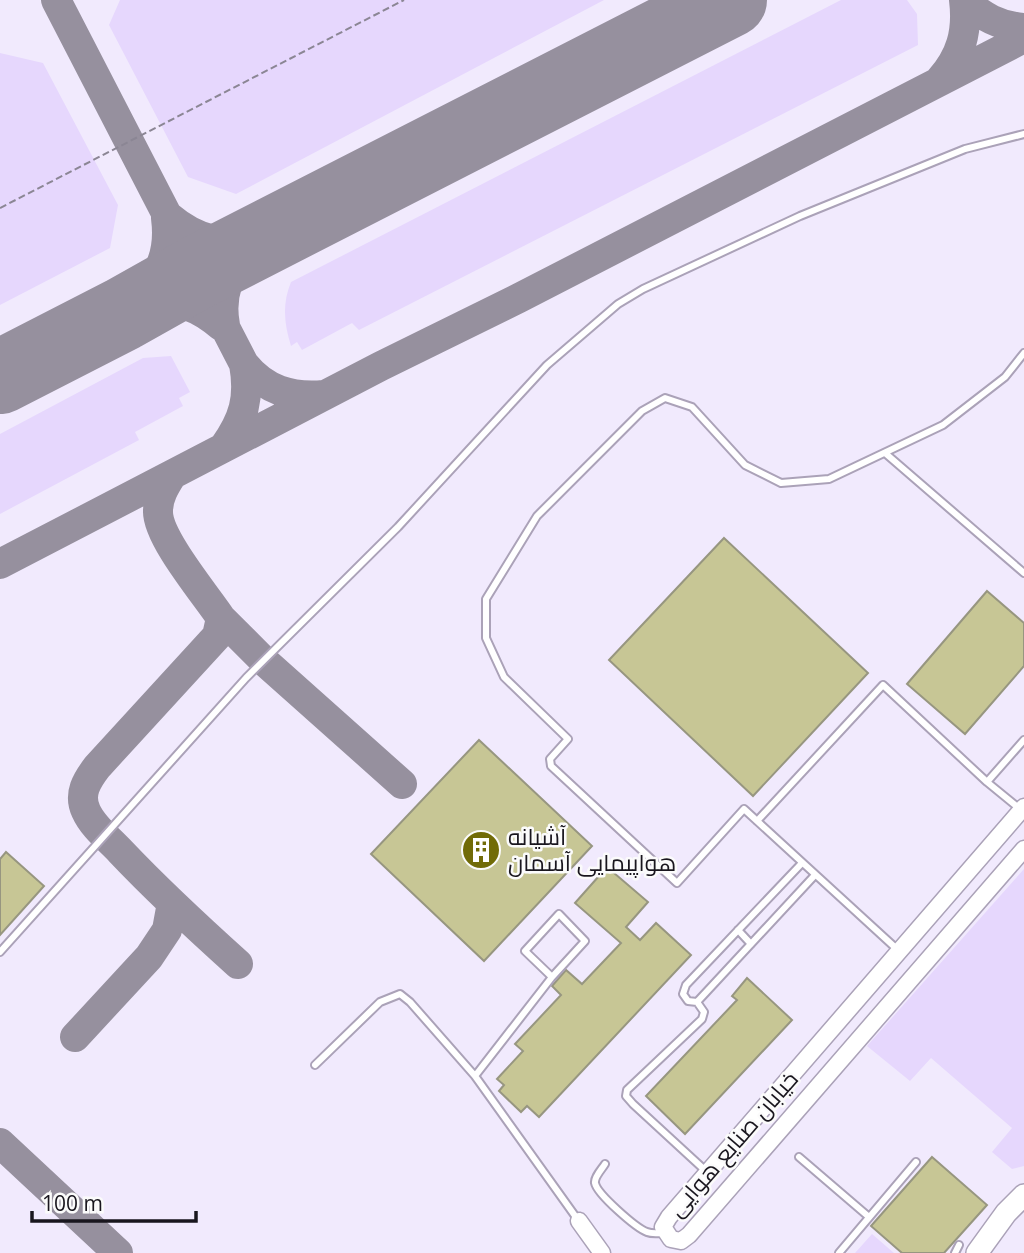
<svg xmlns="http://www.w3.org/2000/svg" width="1024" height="1253" viewBox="0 0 1024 1253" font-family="'Open Sans',Cairo,sans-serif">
<rect width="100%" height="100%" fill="#f1eafd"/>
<path fill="#e6d7fd" d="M120 0H604L236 194 188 177 109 25Z
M841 0H907L917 14 918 45 359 330 352 323 302 350 297 342 291 346C284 323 282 304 291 282Z
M0 53 43 63 118 205 110 248 0 305Z
M171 356 190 392 179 398 183 406 135 432 139 440 0 514V434L143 358Z
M1024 869V1166L1012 1169 992 1152 1012 1128 931 1058 910 1081 867 1046Z
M872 1234 894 1253H855Z"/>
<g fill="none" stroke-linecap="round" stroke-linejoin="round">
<path stroke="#96909e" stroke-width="30" d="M56 0 244 364C265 390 291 398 324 395
M964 0C983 17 999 26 1024 28
M940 80C961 56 968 32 964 0
M168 216C200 243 223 244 263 240
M148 300C178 300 198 306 221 326
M123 314C152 283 172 264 166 218
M225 325C219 294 230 271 248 247
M224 447C244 419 250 398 244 364
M172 475C165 486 158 497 158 511 157 537 205 594 221 618L217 636 97 767C87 780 78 794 86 811 93 827 109 839 121 852 158 891 198 928 238 964
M0 564 381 366 519 298 1024 38
M221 618 264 661 402 784
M75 1037 149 957 167 930 172 903
M0 1143 118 1253"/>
<path stroke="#96909e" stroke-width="74" d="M0 377 123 314 196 273 730 0"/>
</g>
<path fill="#c7c695" stroke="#979680" stroke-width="2" d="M724 538 868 673 753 796 609 660Z
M987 591 1024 623V666L965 734 907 684Z
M479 740 592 846 484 961 371 854Z
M6 852 44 886 0 935V859Z
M607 867 648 902 626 927 640 940 656 923 691 955 539 1117 527 1106 521 1112 499 1091 504 1085 497 1079 523 1051 515 1044 561 995 552 986 566 970 582 984 621 943 575 903Z
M747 978 792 1020 685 1134 646 1096 737 1000 732 996Z
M932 1157 987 1205 944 1253H902L871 1226Z"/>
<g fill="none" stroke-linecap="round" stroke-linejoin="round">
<defs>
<path id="service" d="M885 453 1024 573
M987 782 1024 740
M757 821 883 685 987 782 1020 809
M738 930 751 944
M899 951 744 809 677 883 551 766 550 759 568 739 504 677 486 638V599L537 516 642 411 665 398 692 407 745 465 781 483 829 479 943 425 1005 377 1024 353
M0 952 246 678 398 527 547 365 618 304 643 289 800 216 965 149 1024 134
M697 1002 815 875
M315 1065 380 1002 400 994 410 1002 475 1076 578 1220
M475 1076 552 977 585 941 559 914 525 951 552 977
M799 1157 869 1217
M605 1164C602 1169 594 1177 595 1183 597 1194 636 1228 647 1232 652 1234 657 1233 663 1233
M708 1173 633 1104 626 1096 627 1090 702 1019 704 1012 697 1002 688 1001 683 994 686 985 802 863
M839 1253 916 1162
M955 1253 959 1245"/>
<path id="tertiary" d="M1024 807 669 1217 663 1227 671 1239 681 1241 689 1235 1024 849
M579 1221 602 1253"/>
<path id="trunk" d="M977 1253 1006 1213 1024 1195"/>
</defs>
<use href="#service" stroke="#aba2b8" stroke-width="10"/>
<use href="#tertiary" stroke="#aba2b8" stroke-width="19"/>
<use href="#trunk" stroke="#aba2b8" stroke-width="24"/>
<path stroke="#8b8694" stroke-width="2" stroke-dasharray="7 3.5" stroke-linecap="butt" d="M0 208 404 0"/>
<use href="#service" stroke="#fff" stroke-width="6"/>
<use href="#tertiary" stroke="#fff" stroke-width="16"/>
<use href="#trunk" stroke="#fff" stroke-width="21"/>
</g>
<defs>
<symbol id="building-disc" viewBox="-11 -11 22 22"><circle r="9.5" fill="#716b07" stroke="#fbfbfb"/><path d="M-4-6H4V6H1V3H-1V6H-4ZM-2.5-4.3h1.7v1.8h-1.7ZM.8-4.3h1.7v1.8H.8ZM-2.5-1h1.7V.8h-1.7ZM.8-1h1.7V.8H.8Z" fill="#fff"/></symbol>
</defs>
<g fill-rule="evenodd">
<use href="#building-disc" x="459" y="828" width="44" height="44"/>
</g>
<g text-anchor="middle" stroke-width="5" stroke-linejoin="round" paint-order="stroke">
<g font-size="23" fill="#19161e" stroke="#fbfbfb" text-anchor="start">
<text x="508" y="845">آشیانه<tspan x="508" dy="26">هواپیمایی آسمان</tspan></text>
</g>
<g font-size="23" fill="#19161e" stroke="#fbfbfb">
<text transform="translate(733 1144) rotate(-49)" y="8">خیابان صنایع هوایی</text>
</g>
</g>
<path d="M32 1211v10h164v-10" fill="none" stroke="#19161e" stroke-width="3.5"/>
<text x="42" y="1211" font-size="21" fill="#19161e" stroke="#fbfbfb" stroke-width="5" paint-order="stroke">100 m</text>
</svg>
